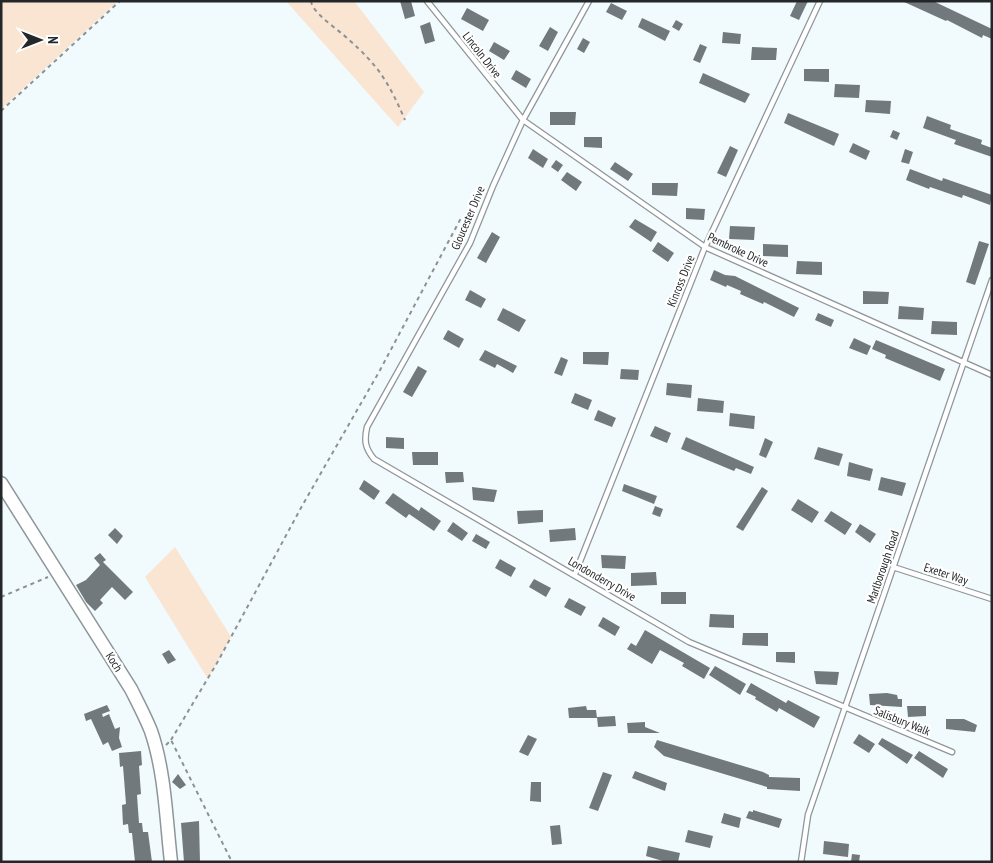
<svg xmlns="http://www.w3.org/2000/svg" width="993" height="863" viewBox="0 0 993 863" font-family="'PT Sans Narrow',sans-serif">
<rect width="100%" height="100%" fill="#f1fafc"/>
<path fill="#fae4d2" d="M1 1H118L1 109Z
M286 1H354L424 92 398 127Z
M175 547 231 637 208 679 145 577Z"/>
<path fill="#72797c" d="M400 1H411L415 16 405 19Z
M797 1H808L799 20 790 16Z
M902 1H933L992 29V39L983 35 982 38 947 20 946 21Z
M611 3 627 11 622 20 606 12Z
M467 8 489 20 483 31 461 19Z
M642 18 670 31 665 41 638 27Z
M676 20 683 24 679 31 672 27Z
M430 22 435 41 425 44 420 26Z
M550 27 558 32 548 51 539 46Z
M723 32 741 34 740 44 722 43Z
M583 38 590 42 584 53 577 49Z
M494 42 510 51 504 60 489 51Z
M700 44 707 47 700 63 693 60Z
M752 47 777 48 776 60H751Z
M804 69H829V82L804 81Z
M516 70 531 79 526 88 511 79Z
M703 73 750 94 745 103 699 83Z
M835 84 860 85 859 98 834 97Z
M866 100 891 101 890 114 865 112Z
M550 112H576L575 125H550Z
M788 113 839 134 834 146 784 123Z
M927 116 951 125 950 129 982 140 981 144 992 148V157L954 144 956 140 923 128Z
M893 130 900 133 897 140 890 137Z
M584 137H602V148L584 147Z
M853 143 870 151 866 160 849 152Z
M730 146 738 150 726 177 717 173Z
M533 149 548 159 543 168 528 158Z
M905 149 913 152 909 164 901 162Z
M556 160 563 165 558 172 551 167Z
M615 162 633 174 628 181 610 169Z
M910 169 942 181 943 178 992 195 990 205 963 195 962 198 930 187 929 189 906 180Z
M567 172 582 182 576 191 561 180Z
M652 183H678L677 196 652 195Z
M686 208 705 209 704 220 686 219Z
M635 219 657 232 651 242 629 227Z
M730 226 755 227 754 240 729 239Z
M492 232 500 237 486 263 477 258Z
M979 241 989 244 975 285 966 282Z
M658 242 674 253 668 262 652 251Z
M763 244 788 245V257L763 256Z
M797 261 822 262V275L796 274Z
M714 270 725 275 735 276 799 308 794 317 764 302 763 304 740 294 741 291 727 285 726 287 710 280Z
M470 290 486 299 481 308 465 300Z
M863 291 889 292 888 304H863Z
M899 306 924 308 923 320 898 319Z
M503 308 526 320 519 332 497 320Z
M818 313 834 320 831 327 815 320Z
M932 321 957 322V335L931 334Z
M448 330 464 339 459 348 443 339Z
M854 338 871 346 867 355 849 348Z
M876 340 945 369 940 381 885 358 886 355 872 349Z
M485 350 517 366 513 373 497 364 495 368 479 360Z
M583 352H609L608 365 583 364Z
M561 357 568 360 562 376 554 373Z
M418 366 427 371 412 397 403 392Z
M621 369 639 370 638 380 620 379Z
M667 383 692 385 691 398 666 395Z
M575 393 592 400 588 410 571 403Z
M698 398 724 401 723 413 697 411Z
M598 410 616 418 612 427 594 420Z
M730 413 755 416 754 429 729 426Z
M655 426 671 433 667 443 650 436Z
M386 437 404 438V449L386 448Z
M686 437 754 467 751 474 736 468 734 471 681 449Z
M765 438 773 442 766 458 759 455Z
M818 447 843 454 839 466 814 459Z
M412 452H438V465H413Z
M849 462 873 469 870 481 847 476Z
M445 472H463L464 482 446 483Z
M881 477 906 483 902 496 878 490Z
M364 480 380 491 374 500 359 489Z
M624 484 657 496 654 504 622 491Z
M472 487 497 490 494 502 473 500Z
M762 487 768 491 743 531 736 527Z
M393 493 419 511 421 507 441 521 434 531 409 514 406 518 385 503Z
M798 499 819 512 812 523 791 510Z
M655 506 663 509 660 517 652 514Z
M543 510V522L518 524 517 511Z
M831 511 852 524 845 535 824 521Z
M453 522 468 533 462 541 447 531Z
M860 524 876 534 870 543 855 532Z
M115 528 123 536 117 544 108 535Z
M575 528 576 540 550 542 549 530Z
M476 534 490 542 486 549 472 541Z
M100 553 106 560 103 562 133 592 125 600 112 587 100 600 103 603 95 611 86 602 76 585 86 580 100 565 94 558Z
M601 555 626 556 625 569 602 568Z
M500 559 516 568 511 577 495 568Z
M656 572 657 585 631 586V573Z
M534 579 551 588 546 597 529 587Z
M661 592H686V604H661Z
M569 598 586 607 581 616 564 607Z
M710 614 734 615V628L709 627Z
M603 617 620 627 615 636 598 626Z
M645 630 710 668 704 679 682 666 684 663 660 650 652 664 627 649 631 643 636 646Z
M743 633H768V646L742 645Z
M169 650 176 660 168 664 162 654Z
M776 652H795V663L776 662Z
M715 666 746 684 740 695 709 675Z
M814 671 839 672 837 685 816 684Z
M751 683 786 703 788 700 820 717 814 728 779 708 777 712 755 699 756 697 746 692Z
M887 693 897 695 898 699H902V707L870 705 869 694Z
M107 705 110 711 102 714 103 717 109 714 115 729 120 727 119 738 122 747 112 751 108 742 103 745 91 719 86 721 84 714Z
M586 706 587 710H596L597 718H569L568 708Z
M907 706H926V716L908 717Z
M615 716 616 726 598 727 597 717Z
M946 719H964L977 725 975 732 946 729Z
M645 722V727L660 733H628L627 723Z
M859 734 875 744 869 753 853 743Z
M528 735 537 739 528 756 519 752Z
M882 738 913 755 907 764 878 744Z
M657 740 763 772 769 775V777L800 778V791L767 789V787L664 756 654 747Z
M141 751 142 765 139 766 141 794 137 795 139 823H142L143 832H148L152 862H135L132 833H129L128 824 123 825 122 805 126 804 123 766 120 767 119 753Z
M919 751 948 769 943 778 914 758Z
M635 771 667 783 665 791 632 778Z
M603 772 612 775 598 811 589 808Z
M178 774 186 785 180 789 172 782Z
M531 782H541V802L530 801Z
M753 810 782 819 779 828 746 818 749 811 753 812Z
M724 813 741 818 739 828 721 823Z
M199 821 200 862H184L181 823Z
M560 825 562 844 552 845 550 826Z
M688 830 713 836 710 848 685 842Z
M824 841 849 844 848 857 823 854Z
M648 846 680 853 678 862H666L646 856Z
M852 854 860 855 859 862H851Z"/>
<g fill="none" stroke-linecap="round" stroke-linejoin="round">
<defs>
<path id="lane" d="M427 1 523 120 705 247 992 375
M589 1 523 120 493 186 470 243 367 427C364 441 365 448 374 459L689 642 952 752
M893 567 992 599
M575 574 705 247 820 1
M801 862 808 815 992 280"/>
<path id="secondary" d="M1 483 131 689C138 703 145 716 151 731 165 772 166 818 171 862"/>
</defs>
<use href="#lane" stroke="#8e9699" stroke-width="7"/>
<use href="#secondary" stroke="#8e9699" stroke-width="15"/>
<path stroke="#8c9294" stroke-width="2" stroke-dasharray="4 4" stroke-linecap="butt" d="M311 1C312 13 339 30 348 39 379 66 389 83 405 120
M1 111 120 1
M1 597 48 577
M171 740 217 663 302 506 379 372 461 218
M166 745 171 740 232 862"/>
<use href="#lane" stroke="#fff" stroke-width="4.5"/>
<use href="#secondary" stroke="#fff" stroke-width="12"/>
</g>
<g text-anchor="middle" stroke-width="4.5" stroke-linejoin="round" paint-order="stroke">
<g font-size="12" fill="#242728" stroke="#fff">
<text transform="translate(482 55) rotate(52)" y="4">Lincoln Drive</text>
<text transform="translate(468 218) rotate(-67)" y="4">Gloucester Drive</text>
<text transform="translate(738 250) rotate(25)" y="4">Pembroke Drive</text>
<text transform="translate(681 281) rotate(-68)" y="4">Kinross Drive</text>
<text transform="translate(883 567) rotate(-71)" y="4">Marlborough Road</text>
<text transform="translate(946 574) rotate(18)" y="4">Exeter Way</text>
<text transform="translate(602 579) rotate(30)" y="4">Londonderry Drive</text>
<text transform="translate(114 662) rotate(58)" y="4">Koch</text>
<text transform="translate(902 721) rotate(22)" y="4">Salisbury Walk</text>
</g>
</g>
<rect width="993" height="863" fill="none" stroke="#242728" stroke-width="5"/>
<g transform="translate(40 40) rotate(90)" stroke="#ffffff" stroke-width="4" paint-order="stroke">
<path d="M0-4L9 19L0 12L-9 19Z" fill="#242728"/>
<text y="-8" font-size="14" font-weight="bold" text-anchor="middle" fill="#242728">N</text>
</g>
</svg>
